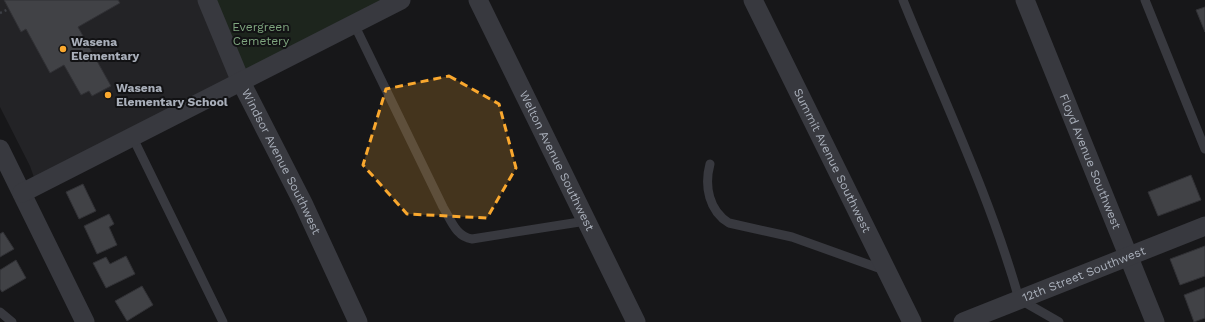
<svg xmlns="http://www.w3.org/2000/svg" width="1205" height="322" viewBox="0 0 1205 322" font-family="'Work Sans',sans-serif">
<rect width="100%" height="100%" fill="#171719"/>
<path fill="#232326" d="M0 0H213L241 82 37 186 30 166 0 107Z"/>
<path fill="#1d251d" d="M213 0H400L241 82Z"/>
<path fill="#414246" stroke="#313135" d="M4 0H118L120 3 78 27 111 86 92 96 89 91 81 95 64 65 50 73 26 29 21 32Z
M1205 7V32L1196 10Z
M1191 175 1201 200 1158 216 1148 192Z
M83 184 96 211 79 219 66 192Z
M109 214 114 224 109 227 117 245 97 254 84 226Z
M3 232 14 249 0 257V234Z
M1205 246V276L1180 285 1170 259Z
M126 256 135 274 106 288 93 263 106 257 110 264Z
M16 260 26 278 2 292 0 289V270Z
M142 286 153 305 127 321 115 301Z
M1205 287V318L1194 322 1184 295Z"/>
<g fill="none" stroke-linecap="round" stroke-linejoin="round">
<path stroke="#3e4046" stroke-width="2.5" stroke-dasharray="2 3" stroke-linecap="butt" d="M0 13 9 9"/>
<path stroke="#38393f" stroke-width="9" d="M903 0C943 99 990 196 1019 299L1059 322
M1145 0 1205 149
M354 24 443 207C451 220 456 237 472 239L586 221
M133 138 223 322
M710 164C704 186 709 211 729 223L792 237 884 270
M0 312 12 322"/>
<g stroke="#38393f" stroke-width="19">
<path id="s1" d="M207 0 241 82 303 203 358 322"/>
<path id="s2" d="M478 0 636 322"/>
<path id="s3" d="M753 0 912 322"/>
<path id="s4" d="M1025 0 1155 322"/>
<path d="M0 149 85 322"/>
<path d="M22 193 401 0"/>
<path id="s5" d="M963 322 1205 226"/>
</g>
</g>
<path fill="#faa82e" fill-opacity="0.2" stroke="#faa82e" stroke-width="3" stroke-dasharray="8 5" stroke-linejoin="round" d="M449 76 499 104 516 168 487 218 407 214 363 165 386 89Z"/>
<g fill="#faa82e" stroke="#121214" stroke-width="1.5">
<circle cx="63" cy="49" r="4"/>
<circle cx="108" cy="95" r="4"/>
</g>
<g text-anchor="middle" stroke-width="4" stroke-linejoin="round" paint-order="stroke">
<g font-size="12" fill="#7fa67f" stroke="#121214">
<text x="261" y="31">Evergreen<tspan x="261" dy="14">Cemetery</tspan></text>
</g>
<g font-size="12" font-weight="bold" fill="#a9afba" stroke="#121214" text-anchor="start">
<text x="71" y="46">Wasena<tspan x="71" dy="14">Elementary</tspan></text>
<text x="116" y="92">Wasena<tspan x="116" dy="14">Elementary School</tspan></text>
</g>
<g font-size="12" fill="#a9afba" stroke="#121214">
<text dy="4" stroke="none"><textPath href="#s2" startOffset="179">Welton Avenue Southwest</textPath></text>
<text dy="4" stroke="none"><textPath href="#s3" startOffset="179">Summit Avenue Southwest</textPath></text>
<text dy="4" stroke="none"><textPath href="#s4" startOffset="174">Floyd Avenue Southwest</textPath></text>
<text dy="4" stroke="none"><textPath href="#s1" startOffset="178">Windsor Avenue Southwest</textPath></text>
<text dy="4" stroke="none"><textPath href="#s5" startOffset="130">12th Street Southwest</textPath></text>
</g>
</g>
</svg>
